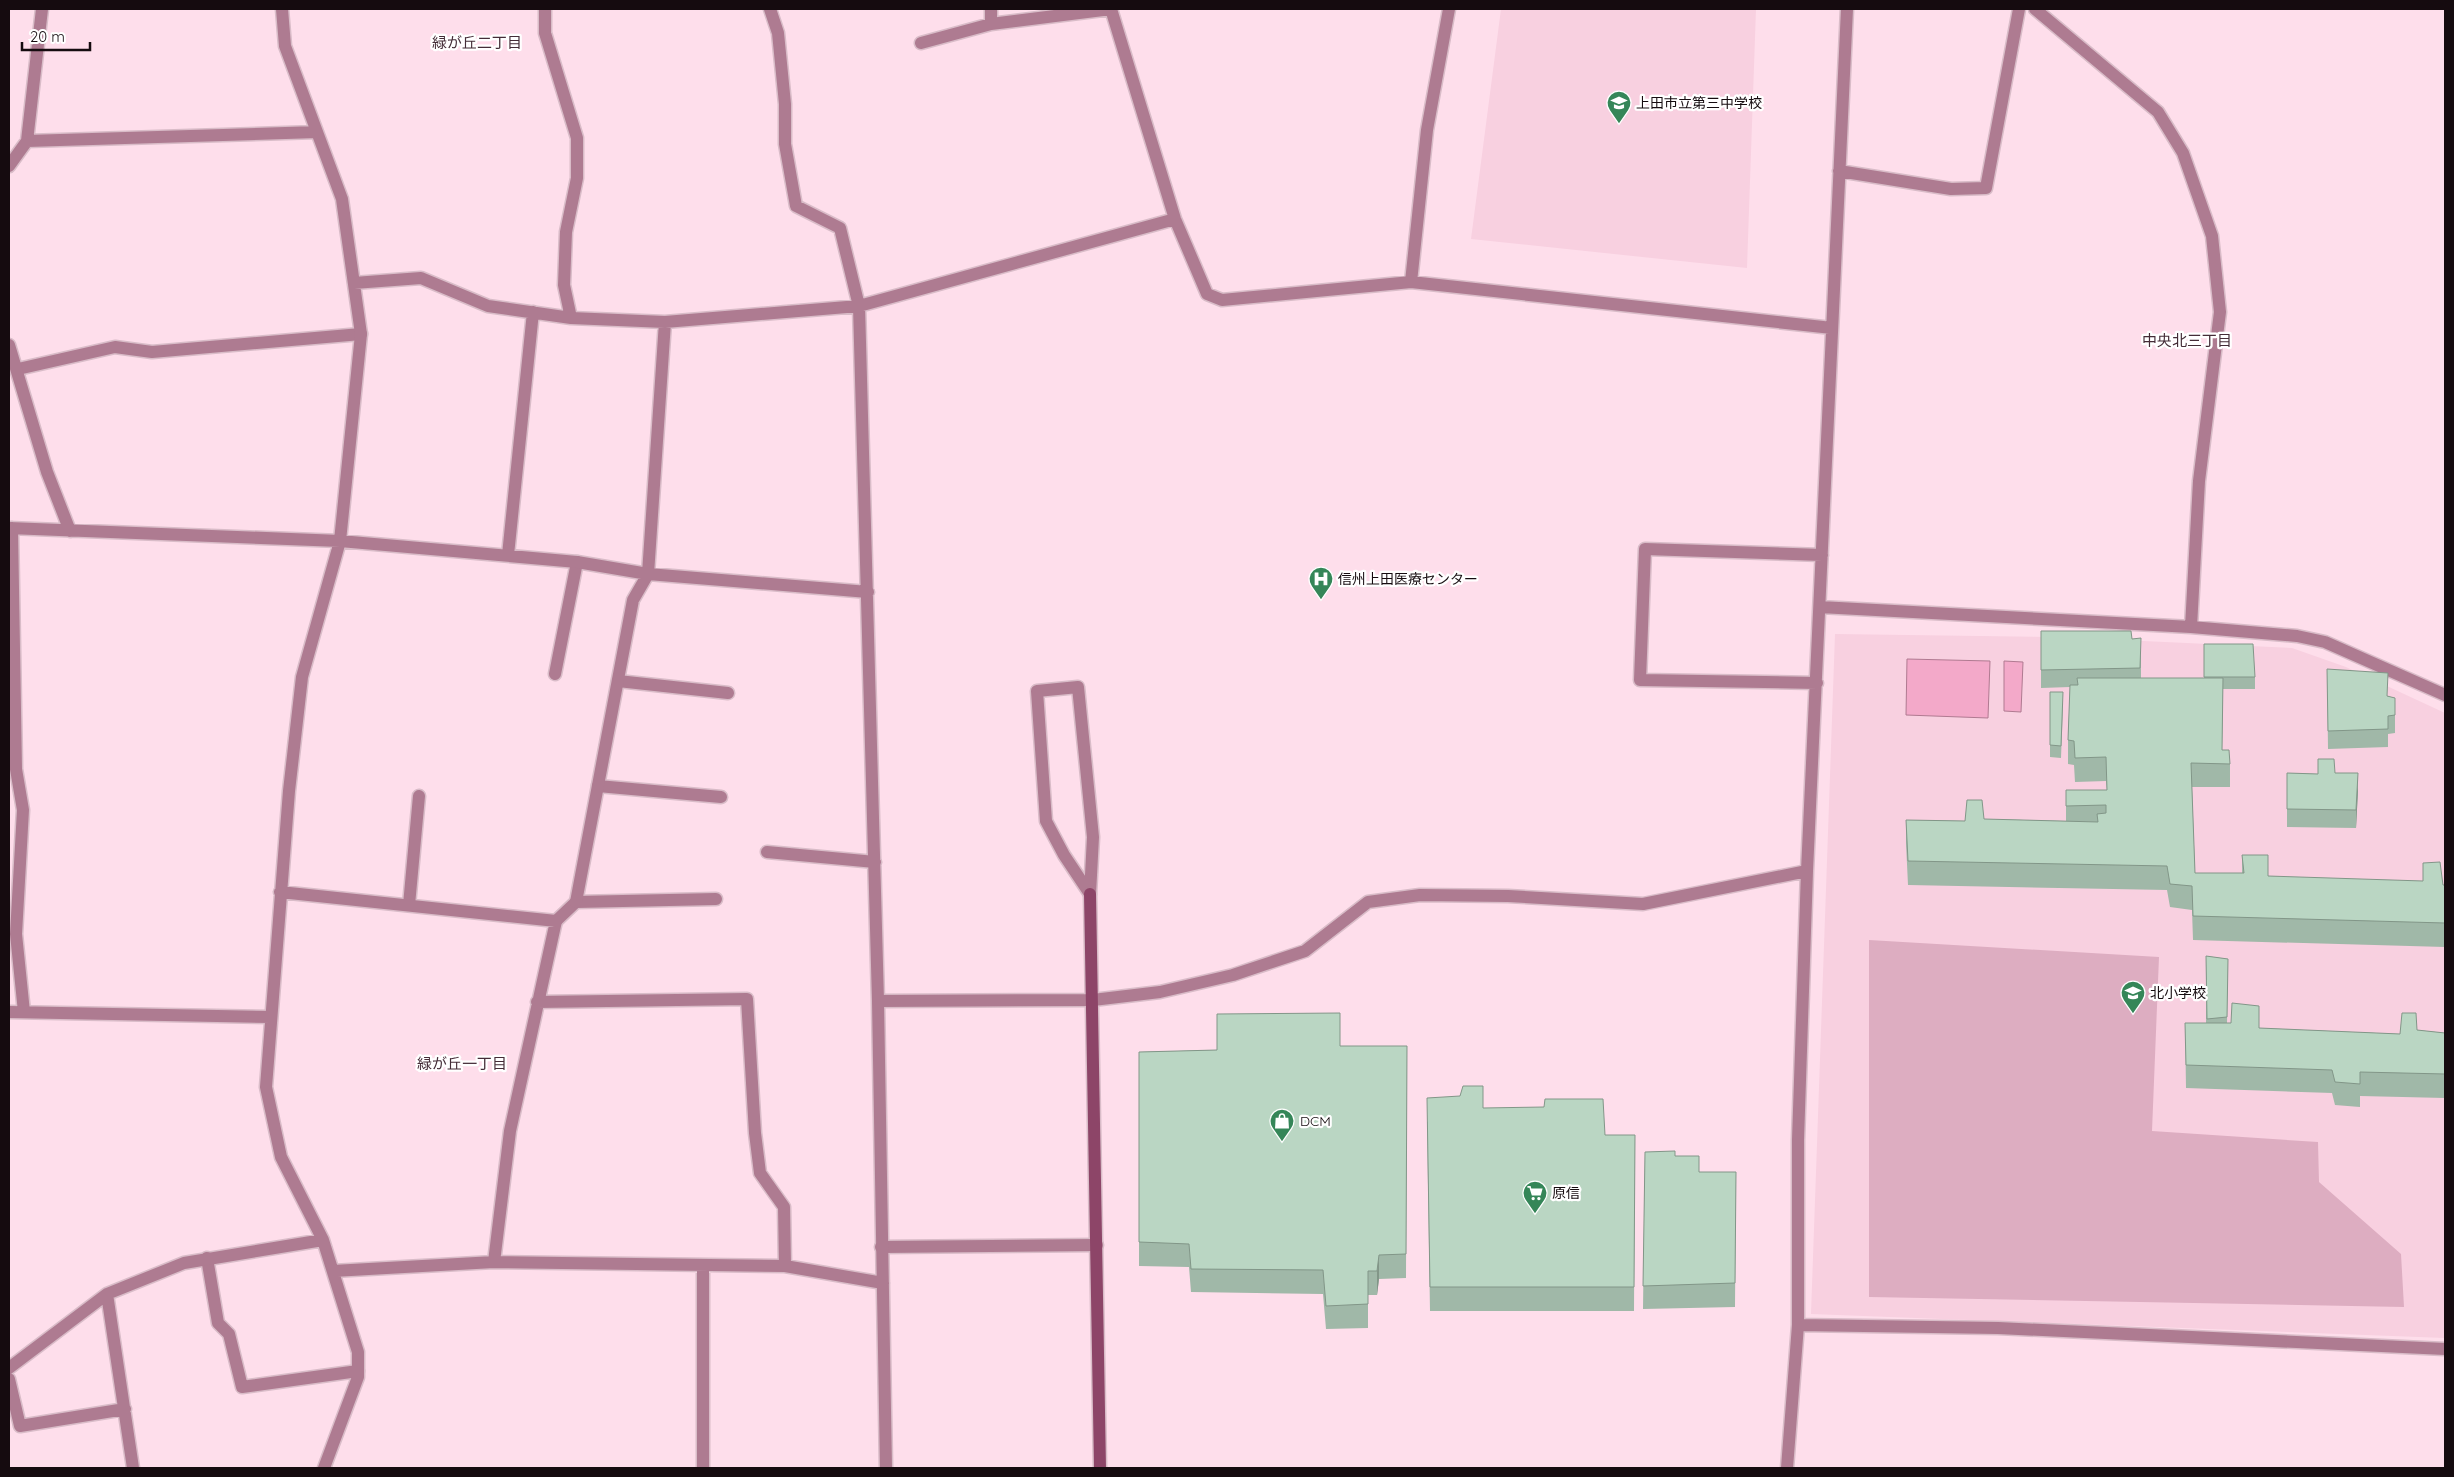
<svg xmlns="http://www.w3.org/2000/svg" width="2454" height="1477" viewBox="0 0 2454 1477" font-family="Quicksand,'Noto Sans JP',sans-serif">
<rect width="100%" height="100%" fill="#fedeeb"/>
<path fill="#f8d0e0" d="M1501 9H1756L1747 268 1471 239Z
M1835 634 2058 637 2292 648 2346 667 2445 713V1338L1811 1314Z"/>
<path fill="#ddadc1" d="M1869 940 2159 957 2152 1131 2318 1142 2319 1182 2401 1254 2404 1307 1869 1297Z"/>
<path fill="#f3a9c9" stroke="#b07a91" d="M1907 659 1990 661 1988 718 1906 715Z
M2004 661 2023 662 2021 712 2004 711Z"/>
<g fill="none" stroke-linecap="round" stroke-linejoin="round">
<defs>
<path id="lane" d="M18 369 115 347 152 352 361 334
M555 674 577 562
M618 681 728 693
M1078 687 1093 837 1090 894 1064 855 1046 821 1037 691Z
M598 786 721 797
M409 905 419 796
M556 921 576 902 716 899
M881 1247 1097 1245
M207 1258 218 1323 229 1334 242 1387 358 1371"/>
<path id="street" d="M282 9 285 46 342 199 361 334 340 541 302 677 289 791 266 1087 281 1157 323 1240 358 1352V1377L324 1468
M545 9V33L577 138V178L566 232 564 285 571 318
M770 9 778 33 785 104V144L796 206 840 228 859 306 878 1001 886 1468
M1111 9 1175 219 1207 294 1222 300 1411 282 1832 328
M2035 9 2158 112 2183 153 2212 236 2220 312 2199 481 2191 627
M991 24 1111 9
M921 43 991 24V9
M27 141 317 132
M9 166 27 141 42 9
M1839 171 1951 189 1986 188 2019 9
M1411 282 1427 130 1449 9
M354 283 421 278 488 306 571 318 665 322 859 306 1175 219
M9 345 47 472 70 531
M9 528 340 541 577 562 648 574 868 592
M12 528 16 769 23 810 16 934 24 1012
M508 555 533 312
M1820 607 2191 627 2297 636 2325 642 2445 695
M1817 683 1640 680 1645 549 1822 555
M767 852 875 862
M280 892 556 921 510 1131 494 1262
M576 902 633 600 648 574 665 322
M878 1001 1093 1000 1160 992 1233 975 1305 951 1368 902 1420 895 1508 896 1643 904 1807 871
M537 1002 747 999 755 1133 760 1173 784 1207 785 1266
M9 1012 271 1017
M703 1266V1468
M333 1271 494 1262 785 1266 883 1283
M107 1294 133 1468
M1798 1325 1998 1328 2445 1349
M9 1368 107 1294 184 1263 323 1240
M9 1379 20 1426 125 1409
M1787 1468 1798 1325V1140L1807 871 1847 9"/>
<path id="secondary" d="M1090 894 1100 1468"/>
</defs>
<use href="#lane" stroke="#d9bcc8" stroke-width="15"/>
<use href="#street" stroke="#d9bcc8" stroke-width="15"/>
<use href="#secondary" stroke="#d9bcc8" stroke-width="15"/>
<use href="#lane" stroke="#ae7b91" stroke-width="12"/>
<use href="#street" stroke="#ae7b91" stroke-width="12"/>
<use href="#secondary" stroke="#8d4568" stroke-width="12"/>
</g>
<path fill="#a0b8a8" d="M2041 631 2132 639 2141 656V678H2204V644L2255 677V689H2223L2222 750 2230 764V787H2192L2195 873H2242V855L2268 876 2445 885V947L2193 940 2192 910 2170 907 2167 890 1908 885 1906 843V820L1965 821 1984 819 2066 821V790H2107L2106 781 2075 782 2074 765 2068 764V740L2070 687 2041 688Z
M2327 669 2387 696 2395 698V733L2388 734V747L2328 749Z
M2050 692 2063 704 2061 758 2050 757Z
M2287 773 2318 774 2335 773 2358 790 2356 828 2287 827Z
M2206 956 2228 959 2227 1023 2259 1028 2400 1034 2417 1030 2445 1033V1098L2360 1096V1107L2335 1105 2332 1093 2186 1088 2185 1023H2206Z
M1340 1046H1407L1406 1278 1379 1279 1377 1295H1368V1328L1326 1329 1323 1294 1191 1292 1189 1267 1139 1266V1052L1217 1050Z
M1483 1108 1605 1135H1635L1634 1311H1430L1427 1122Z
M1645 1152 1675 1156 1699 1172H1736L1735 1307 1643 1309Z"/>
<path fill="#829688" d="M2358 773V790L2356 828V810Z
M1379 1255V1279L1377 1295V1271Z"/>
<path fill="#bad6c3" stroke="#829688" d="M2041 631H2131L2132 639 2141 638 2140 668 2041 670Z
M2204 644H2253L2255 677H2204Z
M2327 669 2388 673 2387 696 2395 698V715L2388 716V729L2328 731Z
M2077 678H2223L2222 750H2229L2230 764 2191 763 2195 873H2244L2242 855H2268V876L2423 881V863L2440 862 2443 885H2445V923L2193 916 2192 886 2170 884 2167 866 1908 861 1906 820 1965 821 1967 800H1982L1984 819 2098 822 2097 814 2106 813V805L2066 806V790H2107L2106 757 2075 758 2074 741 2068 740 2070 685H2078Z
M2050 692H2063L2061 746 2050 745Z
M2318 759H2334L2335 773H2358L2356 810 2287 809V773L2318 774Z
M2206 956 2228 959 2227 1017 2207 1019Z
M2232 1003 2259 1006V1028L2400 1034 2402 1013H2416L2417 1030 2445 1033V1074L2360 1072V1084L2335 1082 2332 1070 2186 1065 2185 1023H2231Z
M1340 1013V1046H1407L1406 1254 1379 1255 1377 1271H1368V1304L1326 1306 1323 1270 1191 1269 1189 1244 1139 1242V1052L1217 1050V1014Z
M1463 1086H1483V1108L1544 1107 1545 1099H1603L1605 1135H1635L1634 1287H1430L1427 1098 1460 1096Z
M1675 1151V1156H1699V1172H1736L1735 1283 1643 1286 1645 1152Z"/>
<defs>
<symbol id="school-pin" viewBox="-11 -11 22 30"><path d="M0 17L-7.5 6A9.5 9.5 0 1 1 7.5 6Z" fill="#358658" stroke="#fff"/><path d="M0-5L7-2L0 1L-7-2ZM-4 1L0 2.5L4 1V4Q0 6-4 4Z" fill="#fff"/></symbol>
<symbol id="hospital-pin" viewBox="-11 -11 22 30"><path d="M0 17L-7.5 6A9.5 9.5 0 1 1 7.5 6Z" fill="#358658" stroke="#fff"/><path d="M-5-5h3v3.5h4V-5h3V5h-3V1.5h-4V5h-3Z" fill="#fff"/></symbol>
<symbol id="shop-pin" viewBox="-11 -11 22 30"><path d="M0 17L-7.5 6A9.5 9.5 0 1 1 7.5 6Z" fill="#358658" stroke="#fff"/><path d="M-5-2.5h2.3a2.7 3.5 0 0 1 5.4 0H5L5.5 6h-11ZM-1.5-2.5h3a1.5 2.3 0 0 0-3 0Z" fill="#fff"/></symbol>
<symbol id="supermarket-pin" viewBox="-11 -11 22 30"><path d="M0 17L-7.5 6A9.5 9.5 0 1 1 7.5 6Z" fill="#358658" stroke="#fff"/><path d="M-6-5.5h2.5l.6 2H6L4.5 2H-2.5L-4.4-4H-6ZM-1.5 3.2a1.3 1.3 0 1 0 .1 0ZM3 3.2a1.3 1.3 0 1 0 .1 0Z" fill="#fff"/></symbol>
</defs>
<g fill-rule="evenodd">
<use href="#school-pin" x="1605" y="89" width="28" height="38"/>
<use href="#hospital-pin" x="1307" y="565" width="28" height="38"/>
<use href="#school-pin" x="2119" y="979" width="28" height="38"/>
<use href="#shop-pin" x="1268" y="1107" width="28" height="38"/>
<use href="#supermarket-pin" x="1521" y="1179" width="28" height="38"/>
</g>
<g text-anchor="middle" stroke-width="4.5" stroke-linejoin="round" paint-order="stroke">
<g font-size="14" fill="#150b0f" stroke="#fff" text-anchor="start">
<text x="1636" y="108">上田市立第三中学校</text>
<text x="1338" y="584">信州上田医療センター</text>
<text x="2150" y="998">北小学校</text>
<text x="1300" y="1126">DCM</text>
<text x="1552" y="1198">原信</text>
</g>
<g font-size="15" fill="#442c37" stroke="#fff">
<text x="477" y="48">緑が丘二丁目</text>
<text x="2187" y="346">中央北三丁目</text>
<text x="462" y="1069">緑が丘一丁目</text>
</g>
</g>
<rect width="2454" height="1477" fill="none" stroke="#150b0f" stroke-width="20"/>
<path d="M22 42v8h68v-8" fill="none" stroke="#150b0f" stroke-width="2.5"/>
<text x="30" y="42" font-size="15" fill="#150b0f" stroke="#ffffff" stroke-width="4" paint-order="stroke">20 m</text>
</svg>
